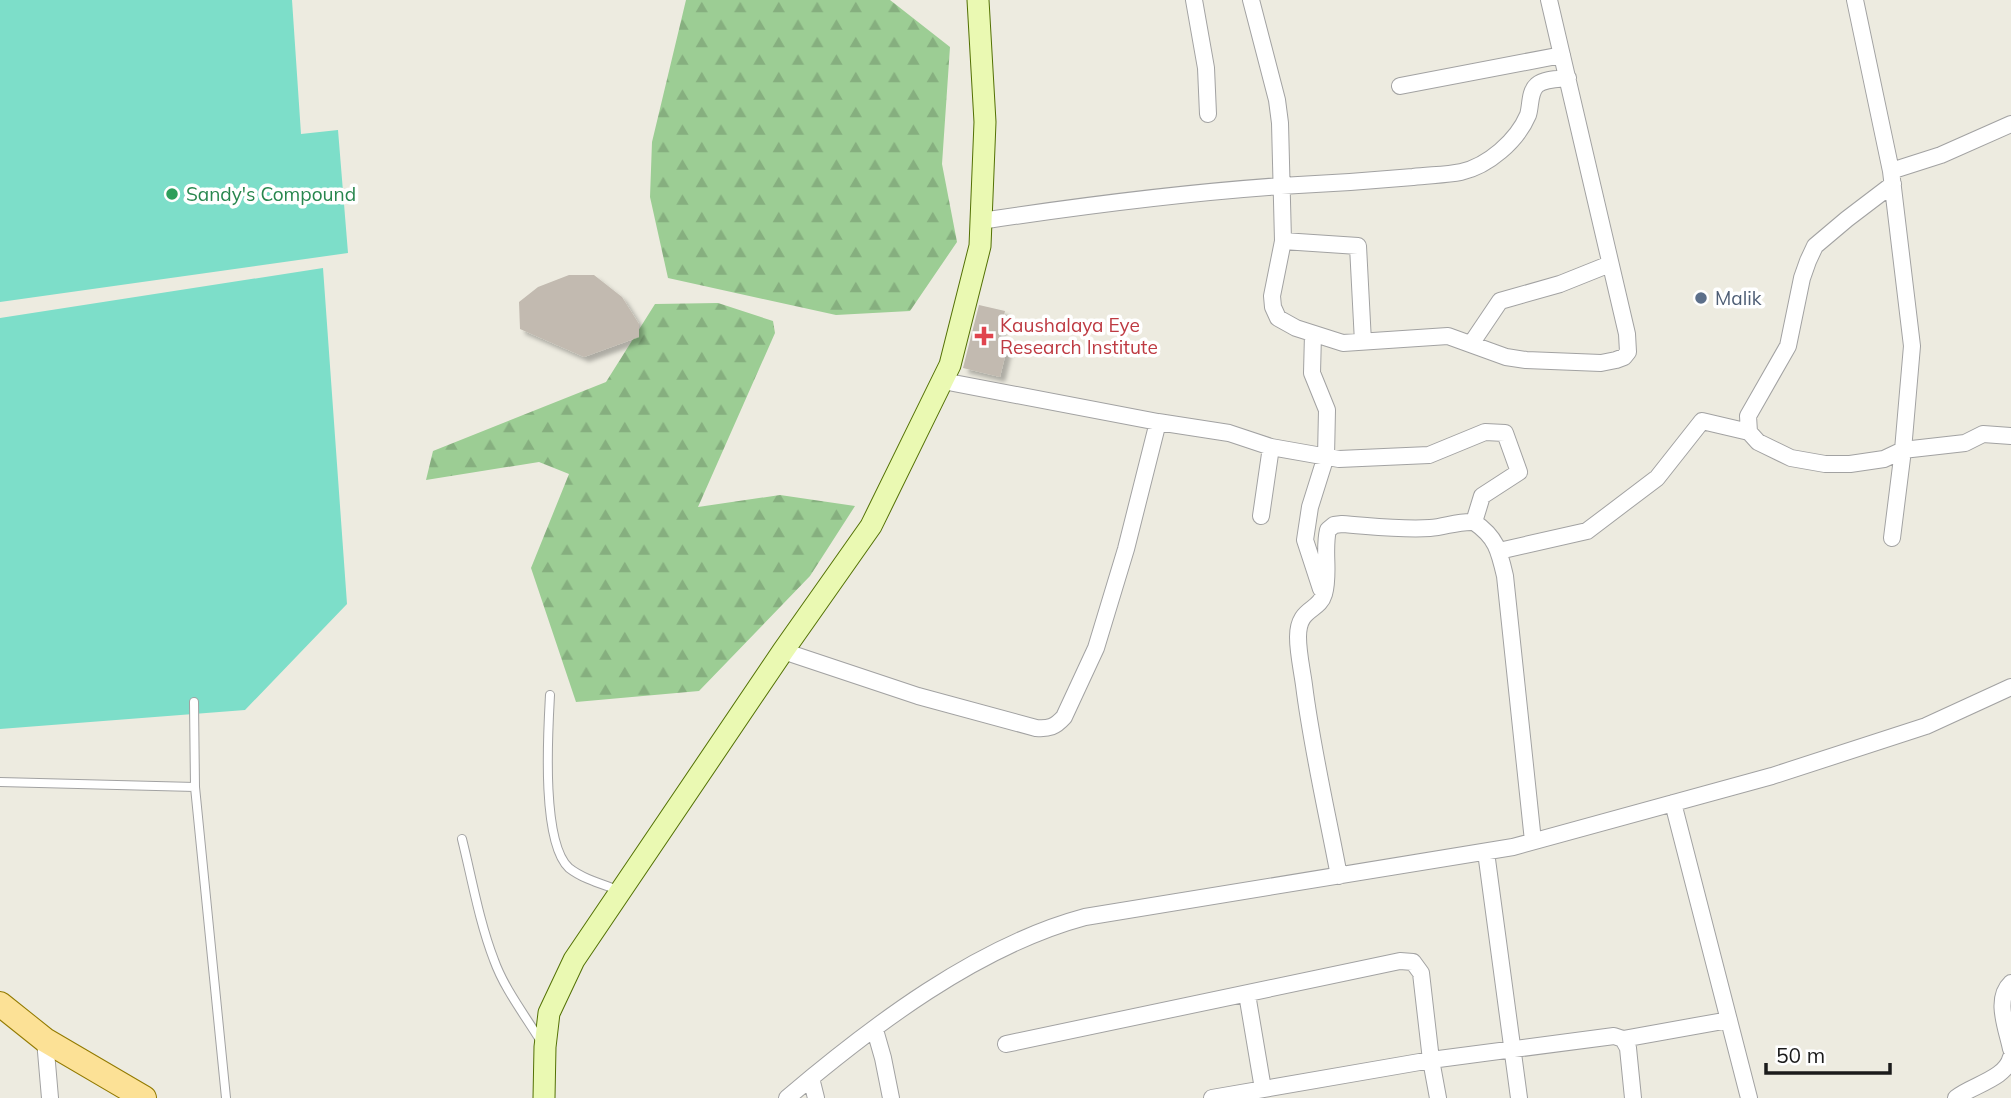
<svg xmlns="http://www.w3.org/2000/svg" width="2011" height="1098" viewBox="0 0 2011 1098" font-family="Mulish,sans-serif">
<defs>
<pattern id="forest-firs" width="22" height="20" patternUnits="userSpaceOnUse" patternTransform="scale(1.75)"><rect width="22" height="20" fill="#9ccd94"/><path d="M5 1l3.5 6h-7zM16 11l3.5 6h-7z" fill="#86af7f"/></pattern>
<filter id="shadow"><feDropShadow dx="5" dy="5" stdDeviation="2" flood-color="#0004"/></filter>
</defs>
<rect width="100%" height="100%" fill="#edebe0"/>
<path fill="url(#forest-firs)" d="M686 0H890L950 47 942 164 957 242 910 311 836 315 668 278 650 197 652 142Z
M718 303 773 321 775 333 698 507 780 495 855 506 810 576 699 691 576 702 531 568 569 474 539 462 426 480 433 451 606 382 655 304Z"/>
<path fill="#7ddec9" d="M0 0H292L301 134 338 130 348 253 0 302Z
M323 268 347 604 245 710 0 729V318Z"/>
<path fill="#c2bab0" filter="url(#shadow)" d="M569 275H594L622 297 639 324V337L584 357 520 329 519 302 538 287Z
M979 305 1005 311 999 337 1009 340 1000 377 963 368Z"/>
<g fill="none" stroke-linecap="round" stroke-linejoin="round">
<defs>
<path id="service" d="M550 695C548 732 541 842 569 868 583 879 602 884 618 890
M194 702 195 787
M0 782 195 787 226 1098
M462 839C472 879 479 921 494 960 504 988 524 1014 540 1040"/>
<path id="minor" d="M1194 0 1206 68 1208 114
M1251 0 1277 100 1280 123 1283 241 1272 296 1273 307 1278 318 1296 328 1343 343 1448 336 1506 357 1526 360 1601 363 1616 360 1624 357 1628 352 1627 334 1549 0
M1855 0 1891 171 1912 346 1903 450 1892 538
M1400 86 1562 55
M1891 171 1941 155 2011 124
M1893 184 1847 219 1815 246 1808 261 1802 278 1788 346 1748 416 1749 432 1758 442 1791 458 1825 464H1850L1884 459 1903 450 1965 443 1983 434 2011 436
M981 221C1080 206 1181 193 1281 186 1325 184 1369 181 1413 177 1429 175 1446 175 1461 172 1488 166 1517 141 1528 115 1531 106 1529 92 1537 85 1544 79 1559 79 1568 78
M1283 241 1358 246 1363 342
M1313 334 1312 373 1327 410 1326 456 1310 507 1305 540 1321 589
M1471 344 1500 301 1560 284 1610 264
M943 381 1158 422 1229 433 1271 447 1339 459 1429 455 1485 432 1505 433 1519 472 1482 496 1474 522
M1261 516 1271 447
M1499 551 1587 531 1657 478 1702 421 1749 432
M783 651 918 696 1036 728C1049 729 1055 727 1064 717L1096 648 1126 549 1158 422
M1673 803 1749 1098
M1486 852 1519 1098
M1339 876C1327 812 1312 749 1304 685 1302 670 1298 653 1298 637 1298 607 1319 612 1324 594 1330 573 1323 551 1328 530L1334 525 1342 524C1371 526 1401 530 1430 528 1445 527 1458 521 1474 522 1496 537 1499 550 1505 576L1533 841
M2011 983C1994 999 2007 1029 2011 1049
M1247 994 1263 1089
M875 1030 883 1058 891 1098
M1623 1039 1729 1020
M45 1040 50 1098
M1006 1044 1400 961 1413 962 1421 973 1431 1060 1438 1098
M811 1078 816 1098
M787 1098C872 1026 977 946 1085 917L1513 847 1772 776 1926 726 2011 687
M1212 1098 1431 1060 1614 1036 1623 1039 1628 1048 1633 1098
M1956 1098C1972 1085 2006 1079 2011 1057"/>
<path id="secondary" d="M544 1098 545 1047 549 1013 574 960 783 651 871 526 950 365 980 246 985 122 978 0"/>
<path id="primary" d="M0 1004 45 1040 144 1098"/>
</defs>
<use href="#service" stroke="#a2a2a2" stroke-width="10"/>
<use href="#minor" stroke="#a2a2a2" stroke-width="18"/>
<use href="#secondary" stroke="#537104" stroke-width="23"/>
<use href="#primary" stroke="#927a00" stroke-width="26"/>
<use href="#service" stroke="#fff" stroke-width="8"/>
<use href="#minor" stroke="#fff" stroke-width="16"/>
<use href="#secondary" stroke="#eaf9b2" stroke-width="21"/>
<use href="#primary" stroke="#fce196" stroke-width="24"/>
</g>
<circle fill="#2e9e5b" stroke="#fff" stroke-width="2.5" cx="172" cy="194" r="7"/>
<circle fill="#5c6f8a" stroke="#fff" stroke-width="2.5" cx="1701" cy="298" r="7"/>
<path fill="#e0444e" stroke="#fff" stroke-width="2.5" d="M980.5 325.5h7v7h7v7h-7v7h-7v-7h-7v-7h7z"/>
<g text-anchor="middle" stroke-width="7" stroke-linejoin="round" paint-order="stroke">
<g font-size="19" fill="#27864d" stroke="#fff" text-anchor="start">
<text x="186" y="201">Sandy's Compound</text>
</g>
<g font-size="19" fill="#4e5e75" stroke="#fff" text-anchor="start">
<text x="1715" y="305">Malik</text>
</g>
<g font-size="19" fill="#be3a42" stroke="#fff" text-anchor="start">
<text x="1000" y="332">Kaushalaya Eye<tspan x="1000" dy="22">Research Institute</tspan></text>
</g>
</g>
<path d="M1766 1063v10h124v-10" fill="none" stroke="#1b1b1b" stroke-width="3.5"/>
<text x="1776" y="1063" font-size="21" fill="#1b1b1b" stroke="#ffffff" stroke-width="5" paint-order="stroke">50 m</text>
</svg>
